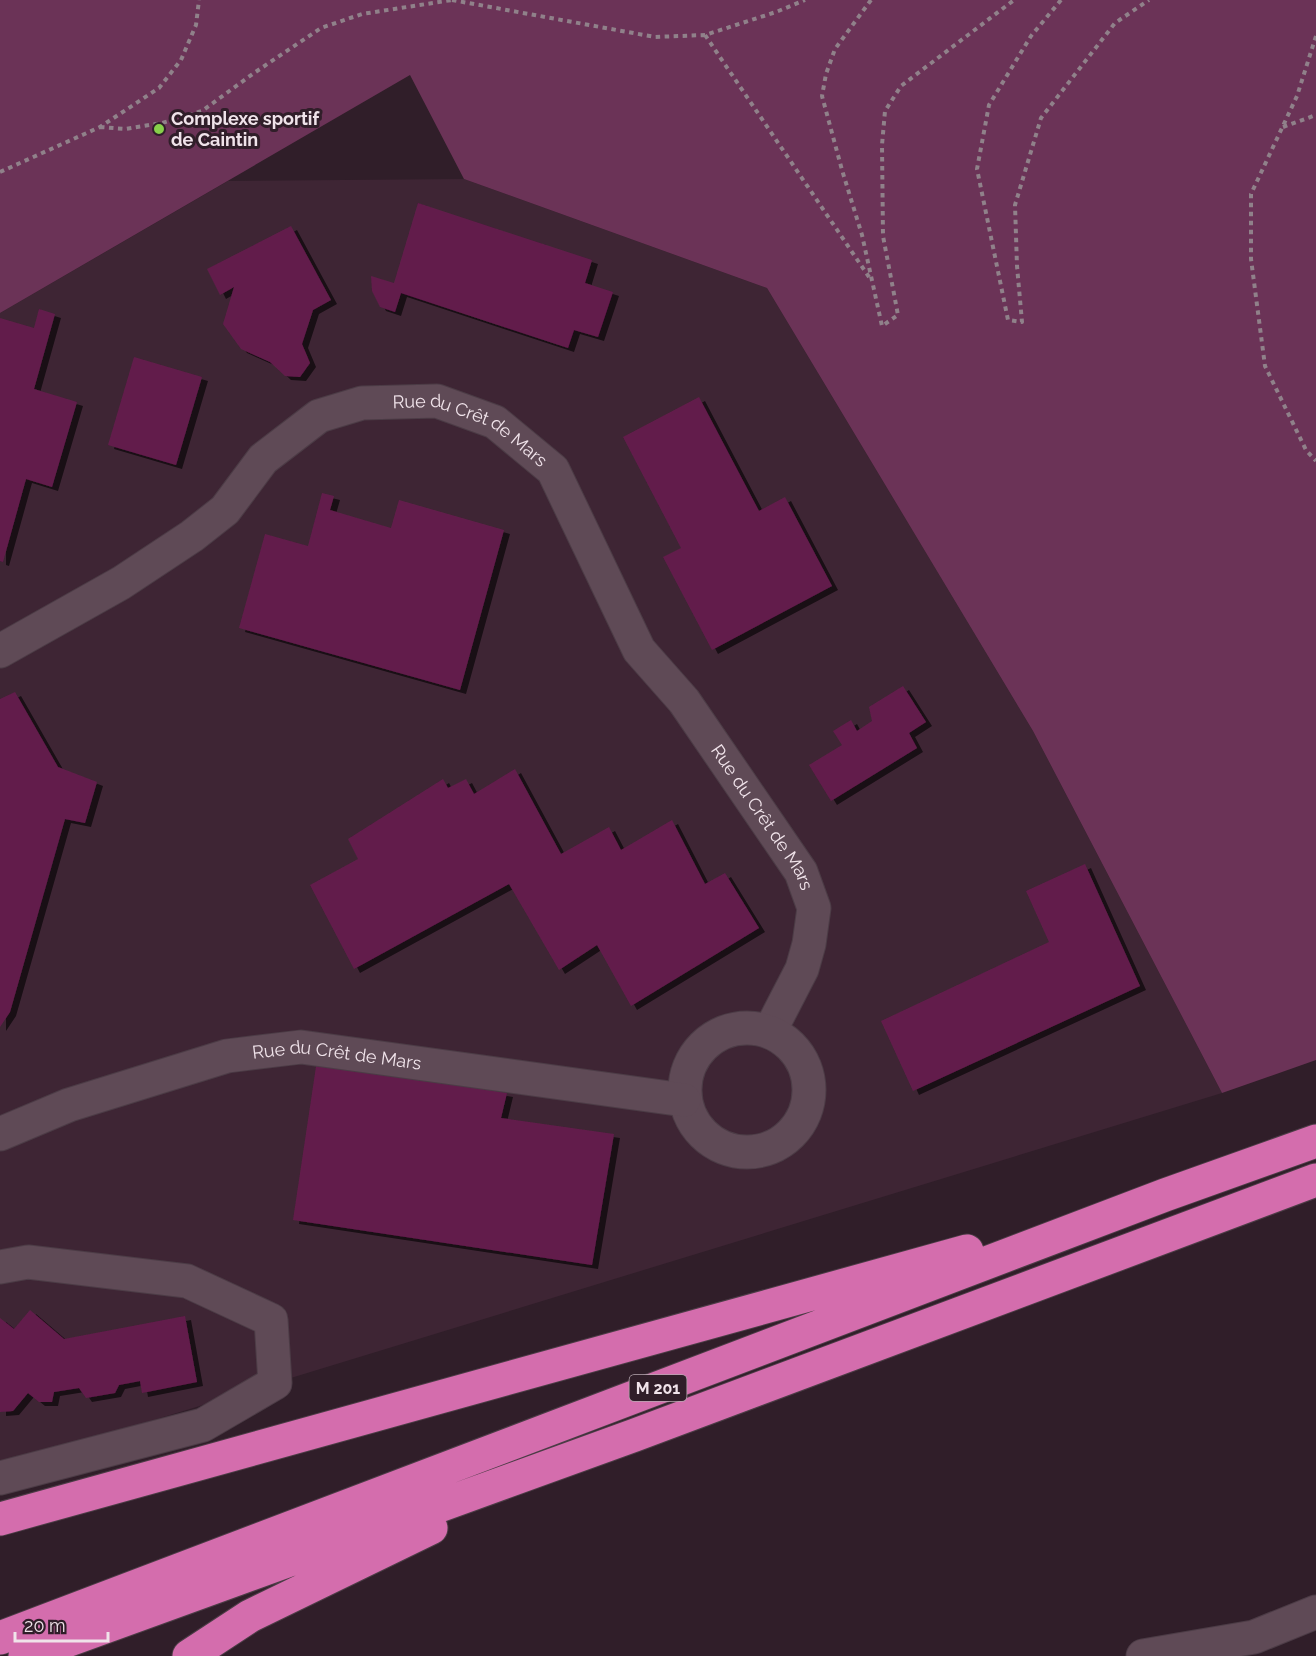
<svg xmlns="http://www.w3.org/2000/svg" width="1316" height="1656" viewBox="0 0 1316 1656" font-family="Raleway,sans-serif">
<defs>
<filter id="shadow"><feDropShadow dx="6" dy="4" stdDeviation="0" flood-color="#0009"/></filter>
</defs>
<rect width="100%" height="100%" fill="#301e29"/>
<path fill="#3e2534" d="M464 179 767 288 1033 731 1222 1093 0 1467V313L228 181Z"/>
<path fill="#6b3357" d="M0 0H1316V1060L1222 1093 1033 731 767 288 464 179 410 75 0 313Z"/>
<path fill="#621c4b" filter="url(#shadow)" d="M418 203 592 260 585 283 613 292 598 337 574 330 568 348 401 293 395 312 380 307 372 291 371 276 394 283Z
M291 226 331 300 313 310 302 344 310 363 300 377 285 376 270 362 241 349 223 324 234 287 220 295 207 269Z
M39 309 55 314 34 389 77 402 52 487 26 479 3 562 0 561V318L34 328Z
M134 357 202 377 176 465 108 445Z
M699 397 759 511 785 497 832 586 712 650 663 557 681 548 623 437Z
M322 493 334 496 330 510 391 528 399 500 504 530 460 690 239 628 265 534 308 546Z
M903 686 926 722 909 733 917 748 831 801 809 765 842 745 833 731 851 720 857 731 872 721 869 707Z
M15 692 58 767 97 782 85 823 65 819 10 1012 0 1027V699Z
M515 769 561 854 609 827 621 850 672 820 705 884 725 873 759 928 631 1006 597 945 559 970 509 884 354 969 310 885 358 859 348 839 443 779 448 788 466 779 474 794Z
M1085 864 1140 986 913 1091 881 1021 1049 942 1026 891Z
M317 1060 507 1093 501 1118 614 1134 592 1265 293 1220Z
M30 1310 64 1339 185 1316 197 1382 142 1393 140 1381 119 1385 115 1393 86 1398 79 1388 54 1392 52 1402H39L28 1393 13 1411 0 1412V1318L14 1329Z"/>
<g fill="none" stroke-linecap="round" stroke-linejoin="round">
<defs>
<g id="minor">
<path id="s1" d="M0 651 121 583 192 536 225 510 263 459 319 416 362 403 437 401 495 422 553 470 639 650 684 701 801 872 814 908 809 944 802 969 770 1031"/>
<circle cx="747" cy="1090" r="62"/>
<path id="s2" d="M0 1134 69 1105 227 1056 301 1047 684 1100"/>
<path d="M0 1267 28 1262 187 1281 271 1320 275 1383 203 1425 0 1478"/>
<path d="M1143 1656 1254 1637 1316 1612"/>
</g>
<path id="highway" d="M0 1519 967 1251
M0 1638 1165 1195 1316 1141
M25 1656 635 1435 1316 1180
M189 1656 250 1616 431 1528"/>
</defs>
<use href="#minor" stroke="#4c3c46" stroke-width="35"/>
<use href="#highway" stroke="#4c3c46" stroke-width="35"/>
<path stroke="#90818a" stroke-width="4" stroke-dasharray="4.5 4.5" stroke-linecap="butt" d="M452 0 655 37 705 35 776 12 805 0
M871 0 835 49 826 74 822 96 842 170 862 235 882 326 898 315 883 236 882 145 885 111 901 86 1014 0
M1061 0 1031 36 989 105 977 169 1008 320 1022 322 1017 266 1015 205 1041 118 1115 23 1149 0
M705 35 871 280
M1316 36 1297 96 1251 194V259L1265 366 1306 450 1316 461
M100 127 125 129 162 123 202 111 254 73 321 28 362 14 452 0
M1283 127 1316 115
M0 172 100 127 159 88 181 60 196 25 199 0"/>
<use href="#minor" stroke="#5f4a56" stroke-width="33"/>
<use href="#highway" stroke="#d46dad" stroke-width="33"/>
</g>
<circle fill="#87cf4a" stroke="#301e29" stroke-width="2" cx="159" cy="129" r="6"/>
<g text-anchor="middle" stroke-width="6" stroke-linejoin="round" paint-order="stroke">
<rect fill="#301e29" stroke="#b6a8b0" stroke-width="1.5" x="629.5" y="1375" width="57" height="26" rx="4.5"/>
<g font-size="16" font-weight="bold" fill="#f0e3ea">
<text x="658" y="1394">M 201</text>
</g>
<g font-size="18" font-weight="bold" fill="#f0e3ea" stroke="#301e29" text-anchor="start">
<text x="171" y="125">Complexe sportif<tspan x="171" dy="21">de Caintin</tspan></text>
</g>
<g font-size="18" fill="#f0e3ea" stroke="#301e29">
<text dy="6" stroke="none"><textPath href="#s1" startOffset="561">Rue du Crêt de Mars</textPath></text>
<text dy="6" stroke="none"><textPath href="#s1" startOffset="1065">Rue du Crêt de Mars</textPath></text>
<text dy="6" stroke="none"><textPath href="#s2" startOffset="351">Rue du Crêt de Mars</textPath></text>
</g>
</g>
<path d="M15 1632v9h93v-9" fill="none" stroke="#f0e3ea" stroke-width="3"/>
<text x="24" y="1632" font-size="18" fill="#f0e3ea" stroke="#301e29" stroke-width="4.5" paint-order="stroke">20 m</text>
</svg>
